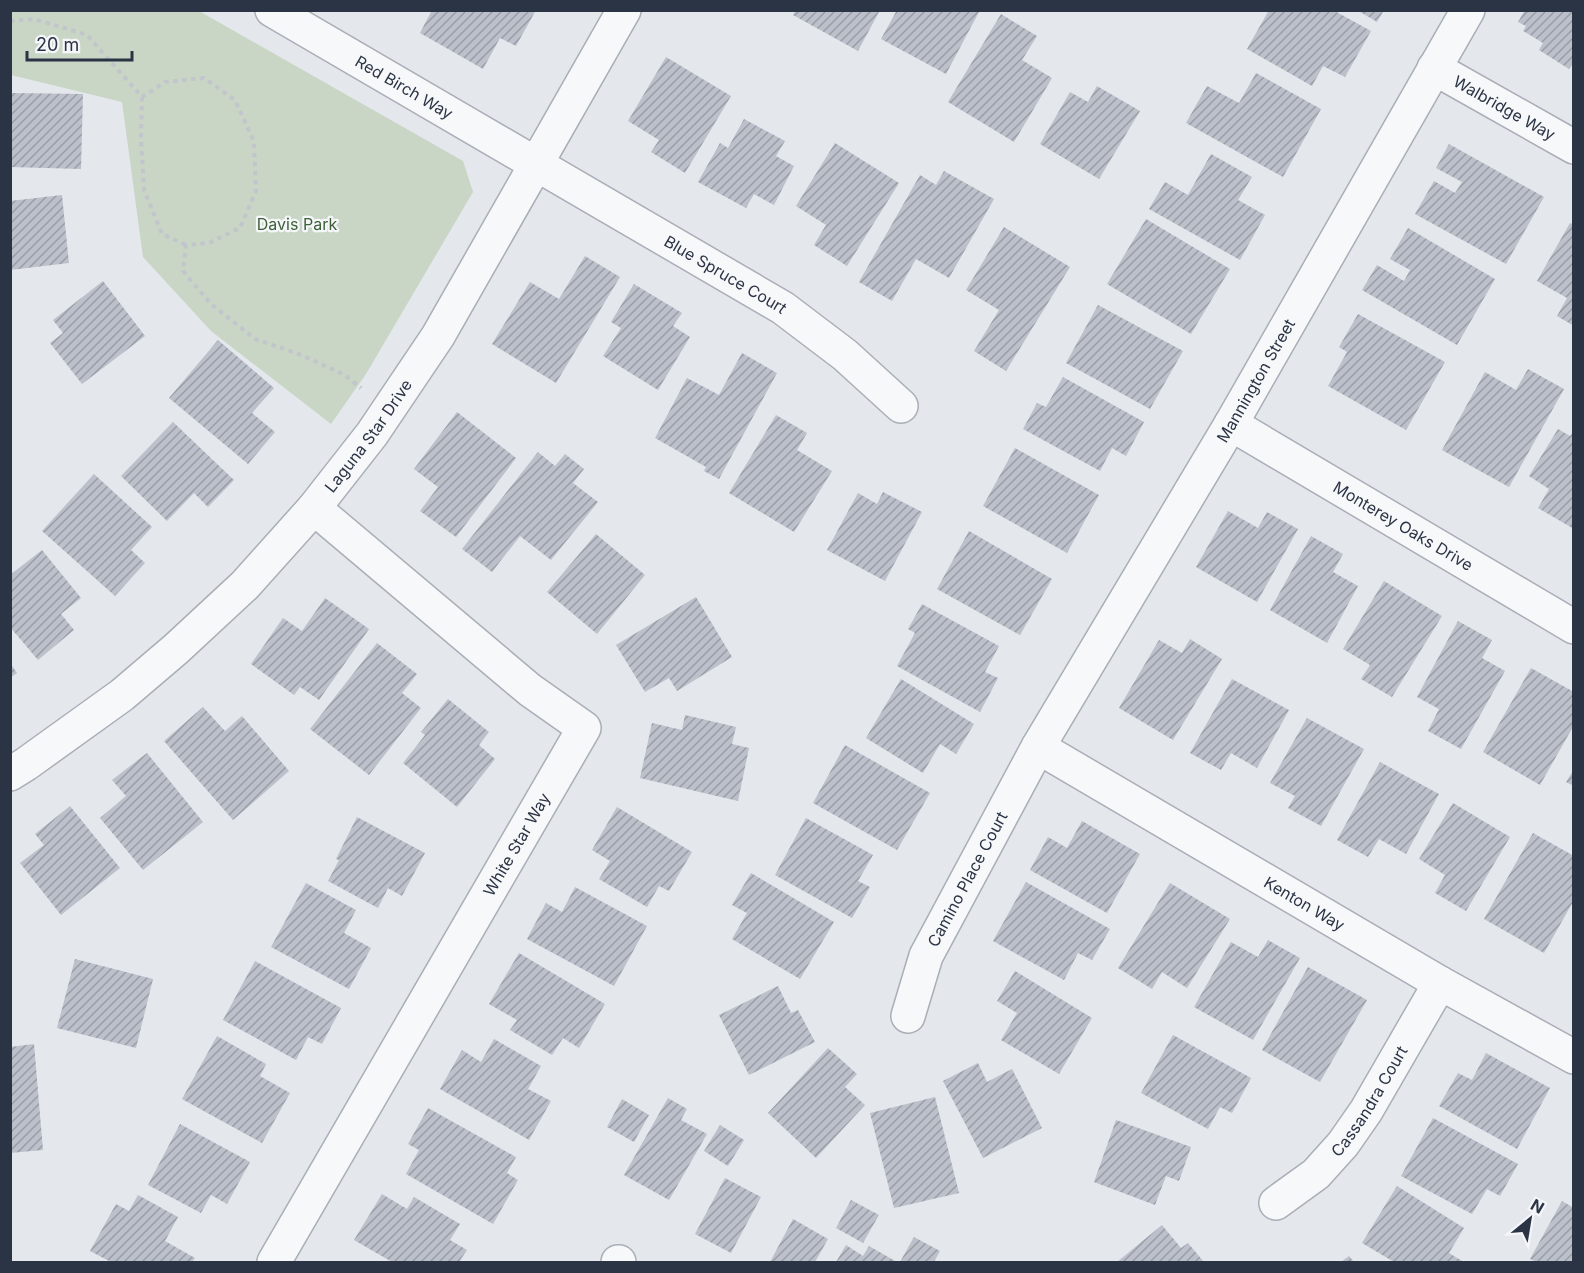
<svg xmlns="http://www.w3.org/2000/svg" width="1584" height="1273" viewBox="0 0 1584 1273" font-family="Inter,sans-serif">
<defs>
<pattern id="building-hatch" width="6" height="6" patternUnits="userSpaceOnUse" patternTransform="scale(1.5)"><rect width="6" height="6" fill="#bbc0ca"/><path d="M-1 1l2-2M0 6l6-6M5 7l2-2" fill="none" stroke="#989da6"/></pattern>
</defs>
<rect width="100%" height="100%" fill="#e4e7ec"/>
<path fill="#c9d6c5" d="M11 10 199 11 463 161 473 192 366 374 331 424 211 331 143 257 122 102 11 75Z"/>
<path fill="url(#building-hatch)" d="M432 10H536L516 46 500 38 483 69 420 33Z
M796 10H880L858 51 793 15Z
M897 10H980L946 74 881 39Z
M1269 10H1333L1371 31 1345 77 1323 66 1312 86 1247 49Z
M1357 10H1384L1377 22Z
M1525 10H1574V62L1569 69 1539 50 1543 43 1523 31 1526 26 1518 22Z
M1001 14 1037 36 1022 60 1052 78 1014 142 948 102Z
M666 57 731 96 685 173 651 152 659 140 628 121Z
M1256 73 1321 109 1283 177 1186 123 1207 86 1239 103Z
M1097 86 1140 111 1099 179 1040 144 1070 92 1088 102Z
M10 93 83 94 81 169 10 167Z
M744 119 785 141 776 156 794 166 774 205 754 194 746 208 698 182 720 143 728 148Z
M835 143 899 183 847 266 814 245 826 225 796 206Z
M1449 144 1544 197 1506 264 1415 214 1434 181 1455 193 1462 182 1436 168Z
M1211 154 1252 177 1238 200 1265 215 1240 260 1149 209 1165 182 1188 195Z
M944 171 994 199 949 278 916 259 892 301 859 282 920 175 936 185Z
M62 195 69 263 10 270V201Z
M1146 219 1230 269 1191 334 1107 284Z
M1570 223 1574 225V326L1557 316 1567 298 1537 281Z
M1004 227 1070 267 1006 371 974 351 999 310 966 290Z
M1408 228 1495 279 1457 345 1362 290 1377 265 1404 281 1410 270 1390 259Z
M585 256 620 277 556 383 492 344 530 282 559 299Z
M103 281 145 336 82 384 50 343 63 333 53 320Z
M634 284 682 313 673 326 690 337 658 390 603 356 621 328 611 322Z
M1098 305 1183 351 1150 409 1066 363Z
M1358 314 1445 362 1406 430 1328 386 1347 352 1339 347Z
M218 340 274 388 252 413 275 432 248 464 169 398Z
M742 353 777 373 719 479 704 471 706 467 655 438 687 378 719 395Z
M1528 369 1564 389 1509 487 1442 450 1485 372 1516 390Z
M1063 377 1144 422 1126 456 1112 448 1100 471 1023 429 1037 403 1046 407Z
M457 412 516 458 456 537 420 511 438 487 414 469Z
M776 415 807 433 797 450 832 471 794 532 729 493Z
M173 422 234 480 208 507 194 493 167 521 121 476Z
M1558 429 1570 436 1574 431V529L1538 508 1549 489 1529 476Z
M1015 448 1099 495 1067 553 983 506Z
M538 452 555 466 565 454 584 469 573 483 598 502 551 560 520 536 492 572 462 549Z
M94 474 152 527 131 550 145 563 115 596 42 531Z
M883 492 922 512 885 581 827 550 858 493 877 504Z
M1228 511 1258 528 1267 512 1298 529 1257 602 1196 567Z
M969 531 1052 579 1020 635 937 589Z
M596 534 645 575 597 634 547 592Z
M1311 536 1343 554 1333 572 1358 586 1327 643 1270 610Z
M42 550 81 598 61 614 74 630 38 660 10 627V575Z
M1384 581 1442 616 1392 697 1361 679 1370 665 1343 649Z
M696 597 732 657 677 691 669 678 645 692 616 645Z
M325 598 369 629 319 700 300 687 294 695 251 664 283 618 302 631Z
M922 604 999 646 985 672 998 678 980 712 897 666 915 633 908 629Z
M1458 621 1492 640 1482 658 1505 671 1461 749 1428 731 1439 709 1417 697Z
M1190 639 1222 659 1173 740 1119 708 1159 640 1182 653Z
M377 643 417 674 402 693 421 708 369 775 310 729Z
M10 663 17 673 10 678Z
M1531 668 1574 692V725L1540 785 1483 752Z
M901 679 974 724 956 754 940 744 923 773 866 738Z
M1232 679 1289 710 1257 768 1231 753 1221 770 1190 753Z
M448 699 489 732 479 745 495 759 457 807 403 763 425 735 421 732Z
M203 707 225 731 242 716 289 771 233 820 164 741Z
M685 715 736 727 732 744 749 748 738 801 640 778 652 723 682 730Z
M1307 718 1364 749 1321 826 1288 808 1295 796 1270 783Z
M845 745 930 793 897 850 813 803Z
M147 753 203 822 143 870 100 818 126 796 112 780Z
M1380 762 1439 794 1406 854 1379 839 1368 857 1337 840Z
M1574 769V786L1566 782Z
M1453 803 1510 837 1466 911 1435 893 1445 875 1419 859Z
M70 806 120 868 61 915 20 863 44 845 35 834Z
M617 807 692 852 669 891 659 886 647 907 599 879 610 861 592 850Z
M357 817 425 853 402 896 388 888 378 908 328 881 339 860 336 859Z
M806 818 873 855 858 881 870 887 852 918 775 875Z
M1082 821 1140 854 1107 913 1030 870 1048 837 1067 848Z
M1533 833 1574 856V900L1544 953 1484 919Z
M751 873 834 922 800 979 732 939 747 913 732 905Z
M1026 882 1110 929 1092 960 1078 953 1064 980 993 941Z
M306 883 356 910 344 933 371 948 349 989 271 947Z
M1170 883 1230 919 1187 988 1162 972 1152 989 1118 968Z
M575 887 647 926 614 986 527 939 546 903 562 912Z
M1268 940 1300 958 1253 1040 1194 1007 1231 942 1258 957Z
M519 953 605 1004 579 1048 563 1038 552 1055 510 1030 517 1020 489 1004Z
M75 959 153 979 136 1048 57 1028Z
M255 961 341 1008 322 1044 308 1037 296 1060 223 1020Z
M1308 967 1367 1000 1320 1082 1262 1050Z
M1015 971 1092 1018 1059 1074 1001 1040 1017 1013 997 1001Z
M778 986 791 1013 798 1010 815 1042 749 1075 719 1015Z
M1173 1035 1251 1078 1232 1113 1220 1107 1208 1129 1141 1093Z
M217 1036 266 1064 260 1076 290 1093 262 1143 182 1099Z
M494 1039 541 1066 528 1089 551 1101 529 1140 440 1089 462 1050 481 1062Z
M34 1044 43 1150 10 1153V1047Z
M828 1048 857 1074 845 1087 865 1105 816 1158 768 1113Z
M1486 1053 1550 1088 1517 1149 1439 1106 1458 1073 1472 1080Z
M978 1063 987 1082 1012 1069 1042 1128 983 1158 943 1081Z
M935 1097 959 1193 894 1208 870 1113Z
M668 1098 687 1109 681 1120 707 1134 669 1200 624 1175Z
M622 1099 649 1115 634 1142 607 1127Z
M428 1108 516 1157 507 1173 518 1180 493 1224 406 1174 419 1150 408 1144Z
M1433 1118 1518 1164 1500 1196 1487 1189 1472 1214 1401 1176Z
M1116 1120 1191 1147 1179 1181 1166 1176 1155 1205 1094 1182Z
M180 1124 250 1162 227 1204 211 1195 201 1213 148 1185Z
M720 1125 744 1140 728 1166 704 1151Z
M725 1178 761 1197 731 1253 695 1234Z
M1397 1186 1464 1228 1449 1253 1464 1262H1394L1362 1243Z
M382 1194 407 1209 414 1197 460 1224 450 1240 467 1250 459 1262H392L354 1240Z
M138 1195 178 1217 165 1241 195 1258 192 1262H111L90 1251 116 1204 129 1211Z
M851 1200 879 1215 863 1243 836 1228Z
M1562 1201 1574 1208V1262H1537L1530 1259Z
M793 1219 828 1239 815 1262H770Z
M1162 1225 1181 1248 1188 1243 1204 1262H1117Z
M914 1237 940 1251 934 1262H900Z
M846 1245 863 1256 869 1246 897 1262H836Z
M1349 1256 1354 1262H1341Z"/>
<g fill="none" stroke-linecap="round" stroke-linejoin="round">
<defs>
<g id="minor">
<path id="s1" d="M272 10 783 308 845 355 901 406"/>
<path id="s2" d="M1434 68 1574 147"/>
<path id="s3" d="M1231 424 1574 627"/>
<path id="s4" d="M1038 747 1440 983 1574 1057"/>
<path id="s5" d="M10 774 26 764 122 695 176 649 245 585 314 508 372 434 438 336 624 10"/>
<path id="s6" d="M908 1016 926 956 1038 747 1231 424 1468 10"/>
<path id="s7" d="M1276 1203 1316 1174 1343 1144 1366 1111 1440 983"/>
<path id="s8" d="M274 1262 584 728 530 690 314 508"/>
<path d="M618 1262H619"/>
</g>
</defs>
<use href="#minor" stroke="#a9aeb7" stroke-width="36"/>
<path stroke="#c2c5cb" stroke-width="4" stroke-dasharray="4.5 4.5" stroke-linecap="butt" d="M10 21 34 19 87 35 142 97 165 82 204 78 235 100 254 142 256 191 240 228 209 243 186 245 183 271 211 304 255 339 299 354 345 375 361 388
M142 97 141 137 144 190 162 234 186 245"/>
<use href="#minor" stroke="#f7f8fa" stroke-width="33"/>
</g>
<g text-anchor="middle" stroke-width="4.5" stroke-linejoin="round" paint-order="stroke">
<g font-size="16" fill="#2b3445" stroke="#f4f6f9">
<text dy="6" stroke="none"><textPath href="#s1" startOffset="153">Red Birch Way</textPath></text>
<text dy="6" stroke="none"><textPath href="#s2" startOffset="81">Walbridge Way</textPath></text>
<text dy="6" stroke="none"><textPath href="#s1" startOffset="525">Blue Spruce Court</textPath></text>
<text dy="6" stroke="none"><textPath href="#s6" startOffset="726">Mannington Street</textPath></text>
<text dy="6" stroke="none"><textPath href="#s5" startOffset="496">Laguna Star Drive</textPath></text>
<text dy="6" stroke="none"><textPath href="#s3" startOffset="200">Monterey Oaks Drive</textPath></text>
<text dy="6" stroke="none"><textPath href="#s8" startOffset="483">White Star Way</textPath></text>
<text dy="6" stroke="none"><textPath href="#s6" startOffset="150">Camino Place Court</textPath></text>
<text dy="6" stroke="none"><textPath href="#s4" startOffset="309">Kenton Way</textPath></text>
<text dy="6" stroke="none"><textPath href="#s7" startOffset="140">Cassandra Court</textPath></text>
</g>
<g font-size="16" fill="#3f6138" stroke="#f4f6f9">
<text x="297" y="230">Davis Park</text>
</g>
</g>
<rect width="1584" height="1273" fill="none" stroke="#2b3445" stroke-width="24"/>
<g transform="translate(1530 1219) rotate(30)" stroke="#f4f6f9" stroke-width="4.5" paint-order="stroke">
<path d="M0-4.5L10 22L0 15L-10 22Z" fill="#2b3445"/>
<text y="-9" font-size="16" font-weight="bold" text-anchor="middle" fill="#2b3445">N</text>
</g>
<path d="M27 51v9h105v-9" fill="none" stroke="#2b3445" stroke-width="3"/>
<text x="36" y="51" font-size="18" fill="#2b3445" stroke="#f4f6f9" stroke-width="4.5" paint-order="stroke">20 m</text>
</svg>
